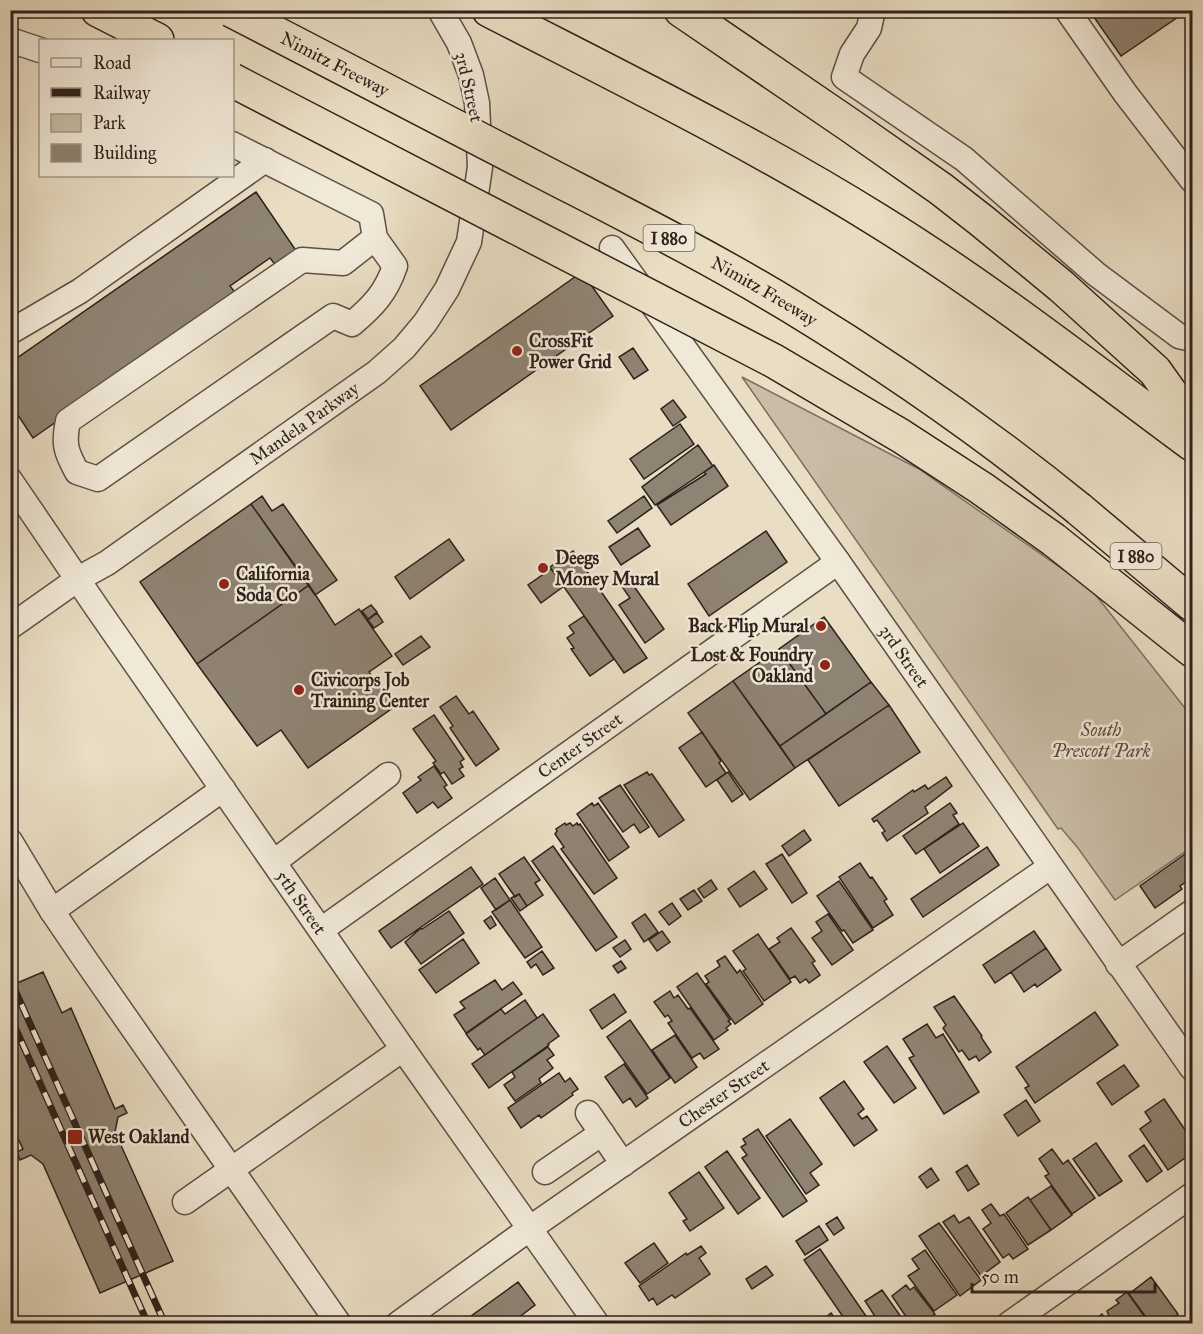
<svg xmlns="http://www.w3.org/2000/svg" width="1203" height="1334" viewBox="0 0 1203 1334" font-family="'IM FELL Great Primer',serif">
<rect width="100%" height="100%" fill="#e9ddc3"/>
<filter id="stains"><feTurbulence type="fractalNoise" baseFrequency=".00333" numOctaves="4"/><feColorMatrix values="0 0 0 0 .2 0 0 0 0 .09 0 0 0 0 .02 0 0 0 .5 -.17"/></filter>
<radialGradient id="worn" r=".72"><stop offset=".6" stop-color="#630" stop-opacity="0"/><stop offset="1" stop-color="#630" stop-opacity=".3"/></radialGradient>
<path fill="#c9bda7" stroke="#7c6f62" stroke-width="1.5" d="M742 377 919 469 1091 589 1192 717V847L1115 900 1078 848 1061 828 1058 829Z"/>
<path fill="#8f8373" stroke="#2e211c" stroke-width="1.5" d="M1089 10H1178L1181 15 1121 56Z
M256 192 297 252 277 267 270 258 230 286 237 295 33 438 10 403V363Z
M582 272 613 316 451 430 420 386Z
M633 348 648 370 634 379 619 357Z
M673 400 686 417 673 426 661 409Z
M680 424 694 444 644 479 630 459Z
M698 445 713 466 655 505 642 487Z
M714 465 728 486 671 525 657 505 706 474 704 472Z
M262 496 272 511 283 504 337 580 315 595 251 504Z
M644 496 652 508 617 533 608 521Z
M251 504 309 585 197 664 140 582Z
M638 528 650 546 621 565 609 547Z
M766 531 787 562 709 616 688 584Z
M449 539 464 560 410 599 395 577Z
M573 551 647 658 624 673 550 567Z
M551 569 564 586 541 603 528 585Z
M631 582 664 629 645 643 619 605 630 598 623 588Z
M309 585 335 625 359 609 392 656 369 672 394 707 308 768 281 730 257 746 197 664Z
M371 605 377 612 368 619 362 611Z
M377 613 383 622 374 628 368 620Z
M584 616 614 659 590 676 571 649 574 648 567 638 574 633 569 626Z
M824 617 871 682 826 714 779 649Z
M421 636 430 647 403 665 395 654Z
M779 649 826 714 780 746 733 681Z
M733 681 795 768 750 800 688 713Z
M871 682 889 705 795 768 780 746Z
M456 696 469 714 473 711 499 749 476 766 450 728 453 726 440 707Z
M889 705 920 752 839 806 808 760Z
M434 715 464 759 460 762 463 767 459 769 464 776 452 784 444 772 441 774 433 763 436 761 413 729Z
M702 732 721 761 719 763 726 773 706 787 679 748Z
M434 766 447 785 444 787 452 798 438 808 433 802 417 813 403 793 421 780 418 777Z
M647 772 649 775 652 774 684 820 659 837 624 785Z
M728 772 743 794 732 802 717 780Z
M946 777 952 786 925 807 928 813 887 841 882 833 885 831 877 820 874 822 872 819 913 790 914 792 925 785 928 789Z
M620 785 649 827 640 833 634 824 623 832 599 798Z
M592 803 594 806 598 803 629 847 609 861 577 814Z
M950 803 957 813 953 815 959 824 916 854 903 836Z
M565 823 566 825 570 823 573 826 577 823 578 825 580 824 617 878 594 894 561 849 564 847 555 834 557 831 556 829Z
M963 823 979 846 940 873 924 849Z
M804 830 811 840 789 856 782 846Z
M553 846 617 937 596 951 532 861Z
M987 847 999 865 923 917 911 899Z
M1188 852 1192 858V862L1185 868 1192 878 1180 886 1182 889 1155 908 1140 886Z
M782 854 807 893 792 903 766 864Z
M524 857 540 880 535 883 543 895 527 906 519 894 515 897 499 874Z
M860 863 870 878 872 877 887 899 884 901 893 915 873 928 839 877Z
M471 867 483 884 391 948 379 931Z
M754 871 767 889 740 907 728 889Z
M495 878 510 900 496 910 481 888Z
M711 880 717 889 704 898 698 889Z
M839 881 873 930 853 943 844 930 842 931 817 896Z
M694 890 702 901 688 910 680 899Z
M519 894 527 906 520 911 511 898Z
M510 900 542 947 525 958 492 912Z
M672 903 681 916 669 925 659 912Z
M449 911 464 933 421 964 405 942 421 928 422 929Z
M645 914 658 932 644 942 632 923Z
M828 914 853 950 832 965 812 938 822 931 816 922Z
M491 916 496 925 490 929 484 921Z
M791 928 815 961 812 963 820 975 809 983 806 979 800 983 795 976 790 979 769 949 780 942 777 938Z
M662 931 670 942 657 951 649 940Z
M1034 931 1046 948 995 983 983 965Z
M758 934 791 982 764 1001 743 971 746 969 733 951Z
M463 939 479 963 436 993 419 970Z
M625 940 631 949 620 957 613 948Z
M1046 948 1061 970 1037 987 1035 984 1024 992 1011 972Z
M542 951 554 968 543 975 536 964 531 968 527 962Z
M725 956 737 973 740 970 763 1004 735 1024 706 984 709 982 705 976 720 966 717 961Z
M621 961 626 968 618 973 613 966Z
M43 972 62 1013 71 1008 115 1109 123 1105 127 1113 118 1117 115 1132 173 1261 100 1293 43 1164 31 1155 20 1160 17 1152 23 1149 10 1122V986Z
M697 973 730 1020 728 1021 731 1024 726 1028 728 1030 714 1040 677 987Z
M495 980 502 990 513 982 522 994 466 1033 454 1015 465 1008 460 1002Z
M670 991 674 998 678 995 688 1009 690 1008 719 1049 704 1059 700 1053 692 1058 668 1023 672 1021 668 1015 665 1017 654 1002Z
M614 994 626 1012 602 1029 590 1010Z
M954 996 982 1036 981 1037 991 1052 979 1061 976 1056 969 1060 962 1050 959 1052 943 1028 946 1025 934 1007Z
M525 1000 537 1018 485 1055 480 1048 478 1050 466 1034 501 1009 505 1014Z
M1095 1012 1118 1045 1035 1103 1025 1088 1029 1086 1016 1067Z
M543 1014 559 1036 548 1044 549 1045 489 1088 472 1064Z
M630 1020 670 1078 647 1094 607 1037Z
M927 1024 936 1038 943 1034 979 1092 944 1114 909 1058 914 1056 903 1039Z
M675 1035 697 1067 675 1083 652 1050Z
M887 1046 916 1088 894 1103 864 1062Z
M548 1047 554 1055 547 1060 553 1068 539 1079 541 1083 515 1101 504 1085 515 1077 512 1072Z
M624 1064 648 1098 636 1107 630 1098 623 1103 605 1077Z
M1124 1065 1139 1086 1112 1105 1097 1083Z
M559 1073 565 1082 570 1078 578 1089 572 1093 573 1095 541 1118 539 1115 521 1128 508 1108Z
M844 1081 864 1109 858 1114 862 1119 867 1116 877 1130 854 1146 820 1098Z
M1164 1099 1192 1140V1153L1168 1170 1140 1129 1151 1121 1145 1112Z
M1026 1100 1040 1121 1018 1136 1004 1115Z
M790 1119 822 1164 810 1173 819 1185 806 1194 766 1136Z
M758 1129 807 1201 783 1217 742 1158 747 1155 741 1147 746 1144 743 1139Z
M1096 1143 1122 1181 1099 1196 1073 1159Z
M1144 1145 1162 1171 1147 1182 1129 1156Z
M1052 1149 1063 1164 1068 1160 1095 1198 1072 1214 1045 1176 1049 1174 1039 1159Z
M727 1151 760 1198 738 1214 705 1167Z
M967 1165 979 1184 968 1191 956 1172Z
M931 1168 939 1180 927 1188 919 1177Z
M699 1172 724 1208 690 1231 683 1221 687 1219 669 1193Z
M1051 1186 1072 1215 1051 1230 1030 1200Z
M1028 1197 1051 1230 1028 1245 1006 1213Z
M991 1204 1000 1216 1004 1214 1028 1249 1013 1259 1009 1254 1003 1258 983 1229 991 1223 982 1210Z
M954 1215 959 1223 969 1217 1000 1262 981 1276 943 1222Z
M837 1217 844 1228 834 1235 826 1224Z
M939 1223 981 1280 960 1296 919 1236Z
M819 1226 828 1240 805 1255 796 1241Z
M654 1243 668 1263 640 1283 625 1263Z
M701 1246 706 1253 699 1258 710 1274 675 1298 672 1295 657 1305 653 1298 649 1301 639 1286 686 1253 687 1255Z
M820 1249 870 1322 868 1324H848L804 1260Z
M925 1250 957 1295 934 1311 908 1276 919 1269 912 1259Z
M766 1266 773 1275 752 1289 746 1279Z
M1151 1277 1178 1314 1165 1324H1151L1129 1294Z
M518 1282 535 1305 510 1324H470L467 1319Z
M906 1285 910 1290 914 1287 935 1314 921 1324H911L892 1296Z
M882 1290 906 1324H880L865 1301Z
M1127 1292 1150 1324H1114L1109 1316 1107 1311 1119 1303 1116 1300Z
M831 1313 839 1324H817Z
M1102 1314 1109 1324H1089Z"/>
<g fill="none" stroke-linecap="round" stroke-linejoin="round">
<defs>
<g id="minor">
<path d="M873 10 869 28 852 54 844 77 964 159 1096 274 1179 336 1192 339"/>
<path d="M1067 10 1125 93 1192 180"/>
<path d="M10 40 40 50"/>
<path d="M232 144 371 214 375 238 395 266C386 293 373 306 352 324L333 316 98 479 77 472C66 452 63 444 68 421L302 260 343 263 375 238"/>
<path id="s1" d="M612 248 838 562 1192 1068"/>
<path d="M10 332 80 291 265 160"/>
<path id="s2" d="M10 480 97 608 403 1049 597 1324"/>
<path id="s3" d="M10 627 78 579 107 563 377 372 404 348 425 323 447 289 469 242 480 167 477 103 471 75 459 43 440 10"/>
<path d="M10 841 52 911 84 958 339 1324"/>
<path d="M274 862 388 775"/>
<path d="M52 911 223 789"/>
<path id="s4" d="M321 930 838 562"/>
<path d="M1118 964 1192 912"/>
<path d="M588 1113 623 1164"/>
<path d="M545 1172 602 1133"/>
<path d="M185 1202 403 1049"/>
<path id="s5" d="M398 1324 529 1229 1050 867"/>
<path d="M1009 1324 1192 1195"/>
</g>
<path id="highway" d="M98 10 157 40
M489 10C621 78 754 143 879 221 989 289 1089 368 1192 444
M681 10 851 126 941 189 982 221 1061 286 1155 371 1192 423
M1079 509 1192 604
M1054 540 1192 650"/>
</defs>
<use href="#minor" stroke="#5d5046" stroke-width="27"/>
<use href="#highway" stroke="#2e211c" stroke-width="36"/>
<use href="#minor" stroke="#f1e9d8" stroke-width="24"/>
<use href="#highway" stroke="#e9ddc3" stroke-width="33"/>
<defs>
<path id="rail" d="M10 979 165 1324
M10 1016 148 1324"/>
</defs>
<use href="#rail" stroke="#2e211c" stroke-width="7"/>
<use href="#rail" stroke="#f1e9d8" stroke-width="4.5" stroke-dasharray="14" stroke-linecap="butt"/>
<defs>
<g id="highway-bridge">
<path id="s6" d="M231 10C334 64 437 117 539 170 624 214 710 257 792 307 892 368 988 435 1079 509"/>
<path d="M232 80 774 361 901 436 981 488 1054 540"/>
</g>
</defs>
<use href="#highway-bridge" stroke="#2e211c" stroke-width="36" stroke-linecap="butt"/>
<use href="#highway-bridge" stroke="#e9ddc3" stroke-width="33"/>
</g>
<g fill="#8f2418" stroke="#f1e9d8" stroke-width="2">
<circle cx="517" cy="351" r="6"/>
<circle cx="543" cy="568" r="6"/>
<circle cx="224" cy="584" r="6"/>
<circle cx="821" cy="626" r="6"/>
<circle cx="825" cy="665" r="6"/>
<circle cx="299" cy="690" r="6"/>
<rect x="67" y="1129" width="16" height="16" rx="3"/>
</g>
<g text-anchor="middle" stroke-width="5" stroke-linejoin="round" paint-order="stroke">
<g fill="#f1e9d8" stroke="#685d54" stroke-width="1.5">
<rect x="643.5" y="225" width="51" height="26" rx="4.5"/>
<rect x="1110.5" y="543" width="51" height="26" rx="4.5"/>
</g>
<g font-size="16" font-weight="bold" fill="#2e211c">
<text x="669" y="244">I 880</text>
<text x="1136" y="562">I 880</text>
</g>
<g font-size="18" fill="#2e211c" stroke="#f1e9d8">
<text dy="6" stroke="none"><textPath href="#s6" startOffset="117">Nimitz Freeway</textPath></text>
<text transform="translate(469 87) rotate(77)" y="6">3rd Street</text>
<text dy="6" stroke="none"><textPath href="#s6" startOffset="603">Nimitz Freeway</textPath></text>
<text dy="6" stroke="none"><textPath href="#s3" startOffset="358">Mandela Parkway</textPath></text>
<text dy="6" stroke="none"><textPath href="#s1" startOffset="502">3rd Street</textPath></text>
<text dy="6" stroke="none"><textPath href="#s4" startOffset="318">Center Street</textPath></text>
<text dy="6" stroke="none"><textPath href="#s2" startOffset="513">5th Street</textPath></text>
<text dy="6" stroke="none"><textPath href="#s5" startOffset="399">Chester Street</textPath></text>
</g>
<g font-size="18" font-weight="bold" fill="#2e211c" stroke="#f1e9d8" text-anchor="start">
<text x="529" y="347">CrossFit<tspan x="529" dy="21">Power Grid</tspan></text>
<text x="555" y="564">Deegs<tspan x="555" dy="21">Money Mural</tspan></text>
<text x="236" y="580">California<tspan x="236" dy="21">Soda Co</tspan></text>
<text x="809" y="632" text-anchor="end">Back Flip Mural</text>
<text x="813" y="661" text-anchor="end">Lost &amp; Foundry<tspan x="813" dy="21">Oakland</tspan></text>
<text x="311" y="686">Civicorps Job<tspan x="311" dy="21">Training Center</tspan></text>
<text x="88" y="1143">West Oakland</text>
</g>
<g font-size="18" font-style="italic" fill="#55483f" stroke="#f1e9d8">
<text x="1101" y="736">South<tspan x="1101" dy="21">Prescott Park</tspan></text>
</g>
</g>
<rect width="1203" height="1334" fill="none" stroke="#e9ddc3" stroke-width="36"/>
<rect x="12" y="12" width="1179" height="1310" fill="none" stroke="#2e211c" stroke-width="3"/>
<rect x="18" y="18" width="1167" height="1298" fill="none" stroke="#2e211c" stroke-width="1.5"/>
<rect x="39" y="39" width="195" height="138" fill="#f1e9d8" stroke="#a3998d" stroke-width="1.5"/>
<rect x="51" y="58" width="30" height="9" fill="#f1e9d8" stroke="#a3998d" stroke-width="1.5"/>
<text x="93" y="69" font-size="18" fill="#2e211c">Road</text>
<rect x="51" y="88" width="30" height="9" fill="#2e211c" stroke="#a3998d" stroke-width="1.5"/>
<text x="93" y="99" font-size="18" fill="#2e211c">Railway</text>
<rect x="51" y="114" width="30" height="18" fill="#c9bda7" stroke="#a3998d" stroke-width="1.5"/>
<text x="93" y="129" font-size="18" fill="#2e211c">Park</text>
<rect x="51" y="144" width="30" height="18" fill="#8f8373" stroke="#a3998d" stroke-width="1.5"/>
<text x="93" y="159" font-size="18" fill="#2e211c">Building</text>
<path d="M972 1283v9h183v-9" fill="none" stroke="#2e211c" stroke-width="3"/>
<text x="981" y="1283" font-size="18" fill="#2e211c" stroke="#f1e9d8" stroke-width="4.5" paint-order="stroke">50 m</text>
<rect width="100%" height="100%" filter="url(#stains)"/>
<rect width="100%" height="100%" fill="url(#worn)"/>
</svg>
